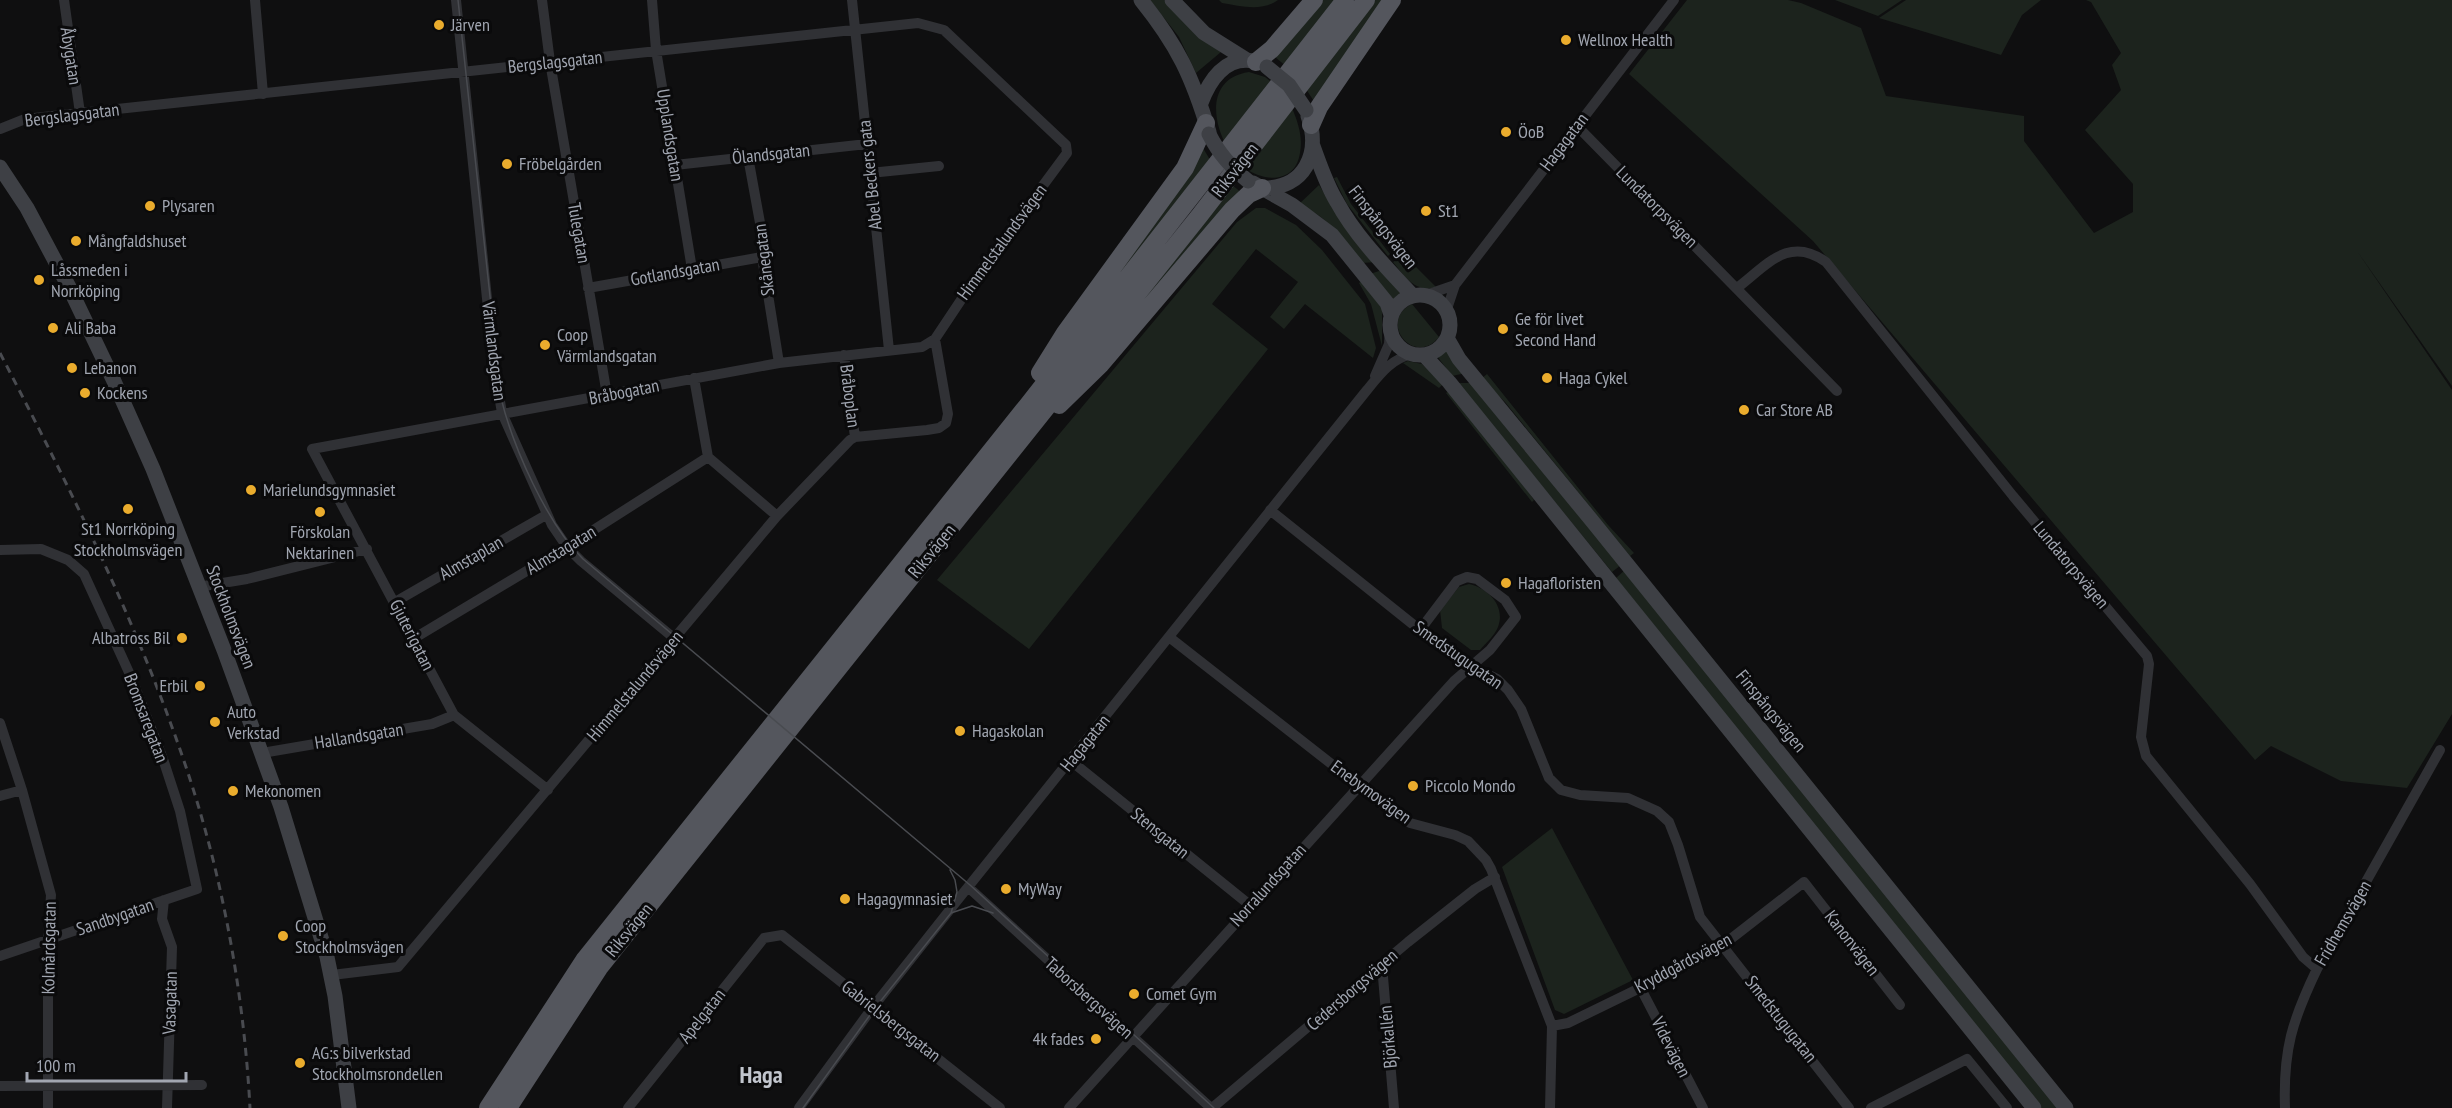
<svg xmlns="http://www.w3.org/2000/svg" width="2452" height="1108" viewBox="0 0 2452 1108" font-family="'PT Sans Narrow',sans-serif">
<rect width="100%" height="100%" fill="#0f0f10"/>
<path fill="#1c231d" d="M1150 0H1164L1181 18 1221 52 1196 73 1179 37Z
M1219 0H1278C1262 12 1240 6 1222 3Z
M1323 0H1337L1287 67 1275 57Z
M1374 0H1385L1315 103 1306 89Z
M1687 0H1788L1801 3 1861 28 1886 96 2024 116V141L2094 233 2133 212V184L2085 130 2121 90 2112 65 2121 53 2091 2 2086 0H2452V386L2357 251 2452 390V714L2407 788 2341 781 2271 746 2255 760 1813 241 1629 74Z
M1835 0H1902L1878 16Z
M1906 0H2041L2022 15 2001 55 1879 18Z
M1249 72 1265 77 1274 84 1226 145C1211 117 1209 78 1249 72Z
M1292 108C1298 122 1303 137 1300 153 1295 184 1264 182 1245 168Z
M1203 148 1212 163 1053 358Z
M1337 177 1351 204 1390 254 1388 256 1347 204 1334 178Z
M1232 185 1242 193 1077 377Z
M1319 185 1326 196 1377 262 1362 263C1343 240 1328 215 1298 205Z
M1256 208H1265L1296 225 1322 250 1365 304 1376 348 1373 358 1305 304 1284 329 1270 317 1298 282 1256 249 1212 304 1268 349 1029 649 937 580 1237 222Z
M1403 256 1406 257 1436 287C1415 293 1405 277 1393 262Z
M1382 270 1402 294 1392 302 1370 274Z
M1365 279 1382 307V346L1371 304 1359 283Z
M1412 304 1439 337C1414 368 1377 321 1412 304Z
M1448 348 1466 373 1452 376 1437 356Z
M1408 361 1422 364 1443 384 1439 388 1403 363Z
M1487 374 1608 525 1634 553 1630 556 1505 402 1481 379Z
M1458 383H1474L1621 565 1612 572Z
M1449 391 1525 487 1534 500 1532 502 1446 393Z
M1625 570 2058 1108H2042L1616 578Z
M1469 584C1488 588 1506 606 1498 627 1495 635 1486 643 1480 650H1471L1442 628 1440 610 1459 587Z
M1552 828 1633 980 1564 1014 1555 1010 1502 867Z"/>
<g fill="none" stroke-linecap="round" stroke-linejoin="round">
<path stroke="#303135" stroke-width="10" d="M64 0 80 113
M255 0 263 94
M456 0 494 366 502 413 552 525 567 547 581 561 675 639
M542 0 550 62 607 395
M652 0 656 50 692 269
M852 0 889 350
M1576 125 1837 391
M0 129 25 119 80 113 918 23 944 30 1066 145 1067 153 985 264 935 339 922 347 779 363 312 449 454 715 548 790
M748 157 765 250 762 257 779 363
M675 165 867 144
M870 173 939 166
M588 288 762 257
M1737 288C1767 265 1789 235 1826 262L2013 496 2147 656 2149 664 2141 737 2146 756 2250 884 2303 957 2317 969
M1423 296 1455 285
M1446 312 1455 285 1674 0
M844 355 855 437
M1375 376 1389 344 1390 327
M694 378 708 457 777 516
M1270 510 1420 630 1471 666 1497 679 1508 690 1521 709 1549 778 1561 790 1580 795 1628 798 1657 811 1669 822 1678 845 1700 917 1849 1108
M0 550 41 549 68 560 84 574 132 679 163 759 180 811 197 889 0 956
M198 587 247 579 367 549
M395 602 546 515
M1169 637 1398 816 1410 823 1455 835 1468 841 1486 860 1491 869 1552 1026 1550 1108
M413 639 570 545 708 457
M0 723 22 790 51 895 48 940V1108
M262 753 432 724 454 715
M1070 760 1251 906
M0 796 22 790
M968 887 1211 1108
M164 900 162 919 172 947 167 1108
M1382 965 1394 1108
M332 975 398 967 777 516 850 440 855 437 927 430 939 428 946 423 948 414 935 339
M1640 987 1703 1108
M1552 1026 1568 1023 1681 968 1723 945 1804 882 1900 1005
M0 1086 202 1085
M628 1108 764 938 782 935 1000 1108
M799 1108 873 1007 956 902 1367 390C1380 374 1391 359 1412 354
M1069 1108 1454 681 1490 650 1516 617 1505 600 1477 579 1467 577 1457 581 1420 630
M1212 1108 1408 942 1475 889 1495 877
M1871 1108 1967 1059 2007 1108
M2285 1108C2283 1050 2292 1021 2317 969L2440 750"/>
<path stroke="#3e4045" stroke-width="15" d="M1141 0C1178 46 1192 76 1209 132
M1172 0 1204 33 1247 60
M1201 103C1209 81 1225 56 1253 61
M1313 146C1320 165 1326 184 1337 202 1356 237 1386 267 1413 296
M0 167 27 208 69 287 113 379 153 469 224 650 281 807 327 957 335 996 349 1108
M1253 183 1292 205 1332 235 1387 303 1391 315
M1262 188C1305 189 1321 153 1308 116
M1390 325a30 30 0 1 1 60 0a30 30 0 1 1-60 0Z
M1447 338 1459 359 1593 522 2066 1108
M1424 355 1449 382 2034 1108"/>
<path stroke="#54565d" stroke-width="18" d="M1256 62 1272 49 1314 0
M1311 125 1319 107 1392 0
M1040 373 1065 333 1185 168 1206 123
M1059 405 1101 364 1232 210 1249 194 1262 188
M488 1108 585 959 1027 406 1345 0
M508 1108 599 968 1200 215 1366 0"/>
<path stroke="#494b50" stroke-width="1.5" d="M458 0 501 398C513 447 547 524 583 559L970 885 1214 1108
M951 913 972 906 993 913
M803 1108 875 1008 951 913 957 892 955 880 950 870"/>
<path stroke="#494b50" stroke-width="3" stroke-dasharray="8 6" stroke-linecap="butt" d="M0 353C70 488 139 626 187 770 223 878 244 995 250 1108"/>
<path stroke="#3e4045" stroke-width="15" d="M1267 67 1289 85 1306 110
M1209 134C1219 154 1231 167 1248 181"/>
</g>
<g fill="#eaac2d" stroke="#0a0a0b" stroke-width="2">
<circle cx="439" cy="25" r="6"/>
<circle cx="1566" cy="40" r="6"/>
<circle cx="1506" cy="132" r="6"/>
<circle cx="507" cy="164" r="6"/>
<circle cx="150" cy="206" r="6"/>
<circle cx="1426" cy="211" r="6"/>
<circle cx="76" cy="241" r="6"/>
<circle cx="39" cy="280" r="6"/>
<circle cx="53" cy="328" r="6"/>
<circle cx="1503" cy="329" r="6"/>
<circle cx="545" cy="345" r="6"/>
<circle cx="72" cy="368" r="6"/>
<circle cx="1547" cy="378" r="6"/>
<circle cx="85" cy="393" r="6"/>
<circle cx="1744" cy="410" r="6"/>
<circle cx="251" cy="490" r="6"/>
<circle cx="128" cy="509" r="6"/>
<circle cx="320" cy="512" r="6"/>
<circle cx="1506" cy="583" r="6"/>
<circle cx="182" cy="638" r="6"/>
<circle cx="200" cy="686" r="6"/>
<circle cx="215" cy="722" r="6"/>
<circle cx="960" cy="731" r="6"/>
<circle cx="1413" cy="786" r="6"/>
<circle cx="233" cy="791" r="6"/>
<circle cx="1006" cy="889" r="6"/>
<circle cx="845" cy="899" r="6"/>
<circle cx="283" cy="936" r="6"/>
<circle cx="1134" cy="994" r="6"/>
<circle cx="1096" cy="1039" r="6"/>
<circle cx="300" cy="1063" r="6"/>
</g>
<g text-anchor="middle" stroke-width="6" stroke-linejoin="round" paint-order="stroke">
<g font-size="18" fill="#a1a6b1" stroke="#0a0a0b" text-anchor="start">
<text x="451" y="31">Järven</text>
<text x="1578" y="46">Wellnox Health</text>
<text x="1518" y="138">ÖoB</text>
<text x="519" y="170">Fröbelgården</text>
<text x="162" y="212">Plysaren</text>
<text x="1438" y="217">St1</text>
<text x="88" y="247">Mångfaldshuset</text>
<text x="51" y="276">Låssmeden i<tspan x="51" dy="21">Norrköping</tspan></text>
<text x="1515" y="325">Ge för livet<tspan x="1515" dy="21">Second Hand</tspan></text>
<text x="65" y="334">Ali Baba</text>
<text x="557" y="341">Coop<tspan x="557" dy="21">Värmlandsgatan</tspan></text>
<text x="84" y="374">Lebanon</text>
<text x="1559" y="384">Haga Cykel</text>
<text x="97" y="399">Kockens</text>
<text x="1756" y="416">Car Store AB</text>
<text x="263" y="496">Marielundsgymnasiet</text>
<text x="128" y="535" text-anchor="middle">St1 Norrköping<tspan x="128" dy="21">Stockholmsvägen</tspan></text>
<text x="320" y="538" text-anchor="middle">Förskolan<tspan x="320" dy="21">Nektarinen</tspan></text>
<text x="1518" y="589">Hagafloristen</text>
<text x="170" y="644" text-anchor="end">Albatross Bil</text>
<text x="188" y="692" text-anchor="end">Erbil</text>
<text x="227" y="718">Auto<tspan x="227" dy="21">Verkstad</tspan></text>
<text x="972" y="737">Hagaskolan</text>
<text x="1425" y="792">Piccolo Mondo</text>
<text x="245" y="797">Mekonomen</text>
<text x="1018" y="895">MyWay</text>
<text x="857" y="905">Hagagymnasiet</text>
<text x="295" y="932">Coop<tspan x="295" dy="21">Stockholmsvägen</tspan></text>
<text x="1146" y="1000">Comet Gym</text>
<text x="1084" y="1045" text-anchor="end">4k fades</text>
<text x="312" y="1059">AG:s bilverkstad<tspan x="312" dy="21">Stockholmsrondellen</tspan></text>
</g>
<g font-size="18" fill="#a1a6b1" stroke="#0a0a0b">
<text transform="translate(71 56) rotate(81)" y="6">Åbygatan</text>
<text transform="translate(555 62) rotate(-6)" y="6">Bergslagsgatan</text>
<text transform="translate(72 115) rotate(-7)" y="6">Bergslagsgatan</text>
<text transform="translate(670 135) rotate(81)" y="6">Upplandsgatan</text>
<text transform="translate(1564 142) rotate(-53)" y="6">Hagagatan</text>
<text transform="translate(771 154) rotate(-6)" y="6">Ölandsgatan</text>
<text transform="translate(1235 170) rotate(-52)" y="6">Riksvägen</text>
<text transform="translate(870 175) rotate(-96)" y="6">Abel Beckers gata</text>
<text transform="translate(1657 207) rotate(45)" y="6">Lundatorpsvägen</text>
<text transform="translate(1383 227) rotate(52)" y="6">Finspångsvägen</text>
<text transform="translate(579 233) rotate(80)" y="6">Tulegatan</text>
<text transform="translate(1002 242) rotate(-54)" y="6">Himmelstalundsvägen</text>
<text transform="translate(764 260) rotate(-97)" y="6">Skånegatan</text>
<text transform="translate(675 272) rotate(-10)" y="6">Gotlandsgatan</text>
<text transform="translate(494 351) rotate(83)" y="6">Värmlandsgatan</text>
<text transform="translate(624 392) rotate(-11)" y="6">Bråbogatan</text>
<text transform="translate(850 396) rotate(83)" y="6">Bråboplan</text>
<text transform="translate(561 550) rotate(-31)" y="6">Almstagatan</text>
<text transform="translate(932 551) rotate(-51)" y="6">Riksvägen</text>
<text transform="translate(471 558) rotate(-30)" y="6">Almstaplan</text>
<text transform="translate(2071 565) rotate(50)" y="6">Lundatorpsvägen</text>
<text transform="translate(231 617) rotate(69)" y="6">Stockholmsvägen</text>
<text transform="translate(412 635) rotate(63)" y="6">Gjuterigatan</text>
<text transform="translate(1458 655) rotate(35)" y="6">Smedstugugatan</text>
<text transform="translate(635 686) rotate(-50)" y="6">Himmelstalundsvägen</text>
<text transform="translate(1771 711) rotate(51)" y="6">Finspångsvägen</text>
<text transform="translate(146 718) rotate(69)" y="6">Bromsaregatan</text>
<text transform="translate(359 736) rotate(-9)" y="6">Hallandsgatan</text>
<text transform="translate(1085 743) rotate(-51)" y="6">Hagagatan</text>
<text transform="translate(1371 792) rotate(36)" y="6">Enebymovägen</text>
<text transform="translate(1160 833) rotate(39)" y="6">Stensgatan</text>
<text transform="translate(1268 885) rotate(-48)" y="6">Norralundsgatan</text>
<text transform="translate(115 917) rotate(-19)" y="6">Sandbygatan</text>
<text transform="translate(2343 923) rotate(-60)" y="6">Fridhemsvägen</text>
<text transform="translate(629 930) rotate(-51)" y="6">Riksvägen</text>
<text transform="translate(1852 943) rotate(52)" y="6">Kanonvägen</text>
<text transform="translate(49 948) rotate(-89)" y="6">Kolmårdsgatan</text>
<text transform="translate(1683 963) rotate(-28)" y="6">Kryddgårdsvägen</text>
<text transform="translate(1352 990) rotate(-41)" y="6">Cedersborgsvägen</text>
<text transform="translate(1089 998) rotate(42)" y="6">Taborsbergsvägen</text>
<text transform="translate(170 1003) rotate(-88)" y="6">Vasagatan</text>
<text transform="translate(702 1016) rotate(-52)" y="6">Apelgatan</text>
<text transform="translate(1781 1019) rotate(52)" y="6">Smedstugugatan</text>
<text transform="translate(891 1021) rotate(38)" y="6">Gabrielsbergsgatan</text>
<text transform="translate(1388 1037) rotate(-95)" y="6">Björkallén</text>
<text transform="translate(1671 1047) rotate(63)" y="6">Videvägen</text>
</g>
<g font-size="24" font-weight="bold" fill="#c1c5cd" stroke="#0a0a0b">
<text x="761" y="1083">Haga</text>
</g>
</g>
<path d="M27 1072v9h159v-9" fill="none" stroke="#a1a6b1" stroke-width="3"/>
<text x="36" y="1072" font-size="18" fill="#a1a6b1" stroke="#0a0a0b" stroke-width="4.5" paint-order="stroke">100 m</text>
</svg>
